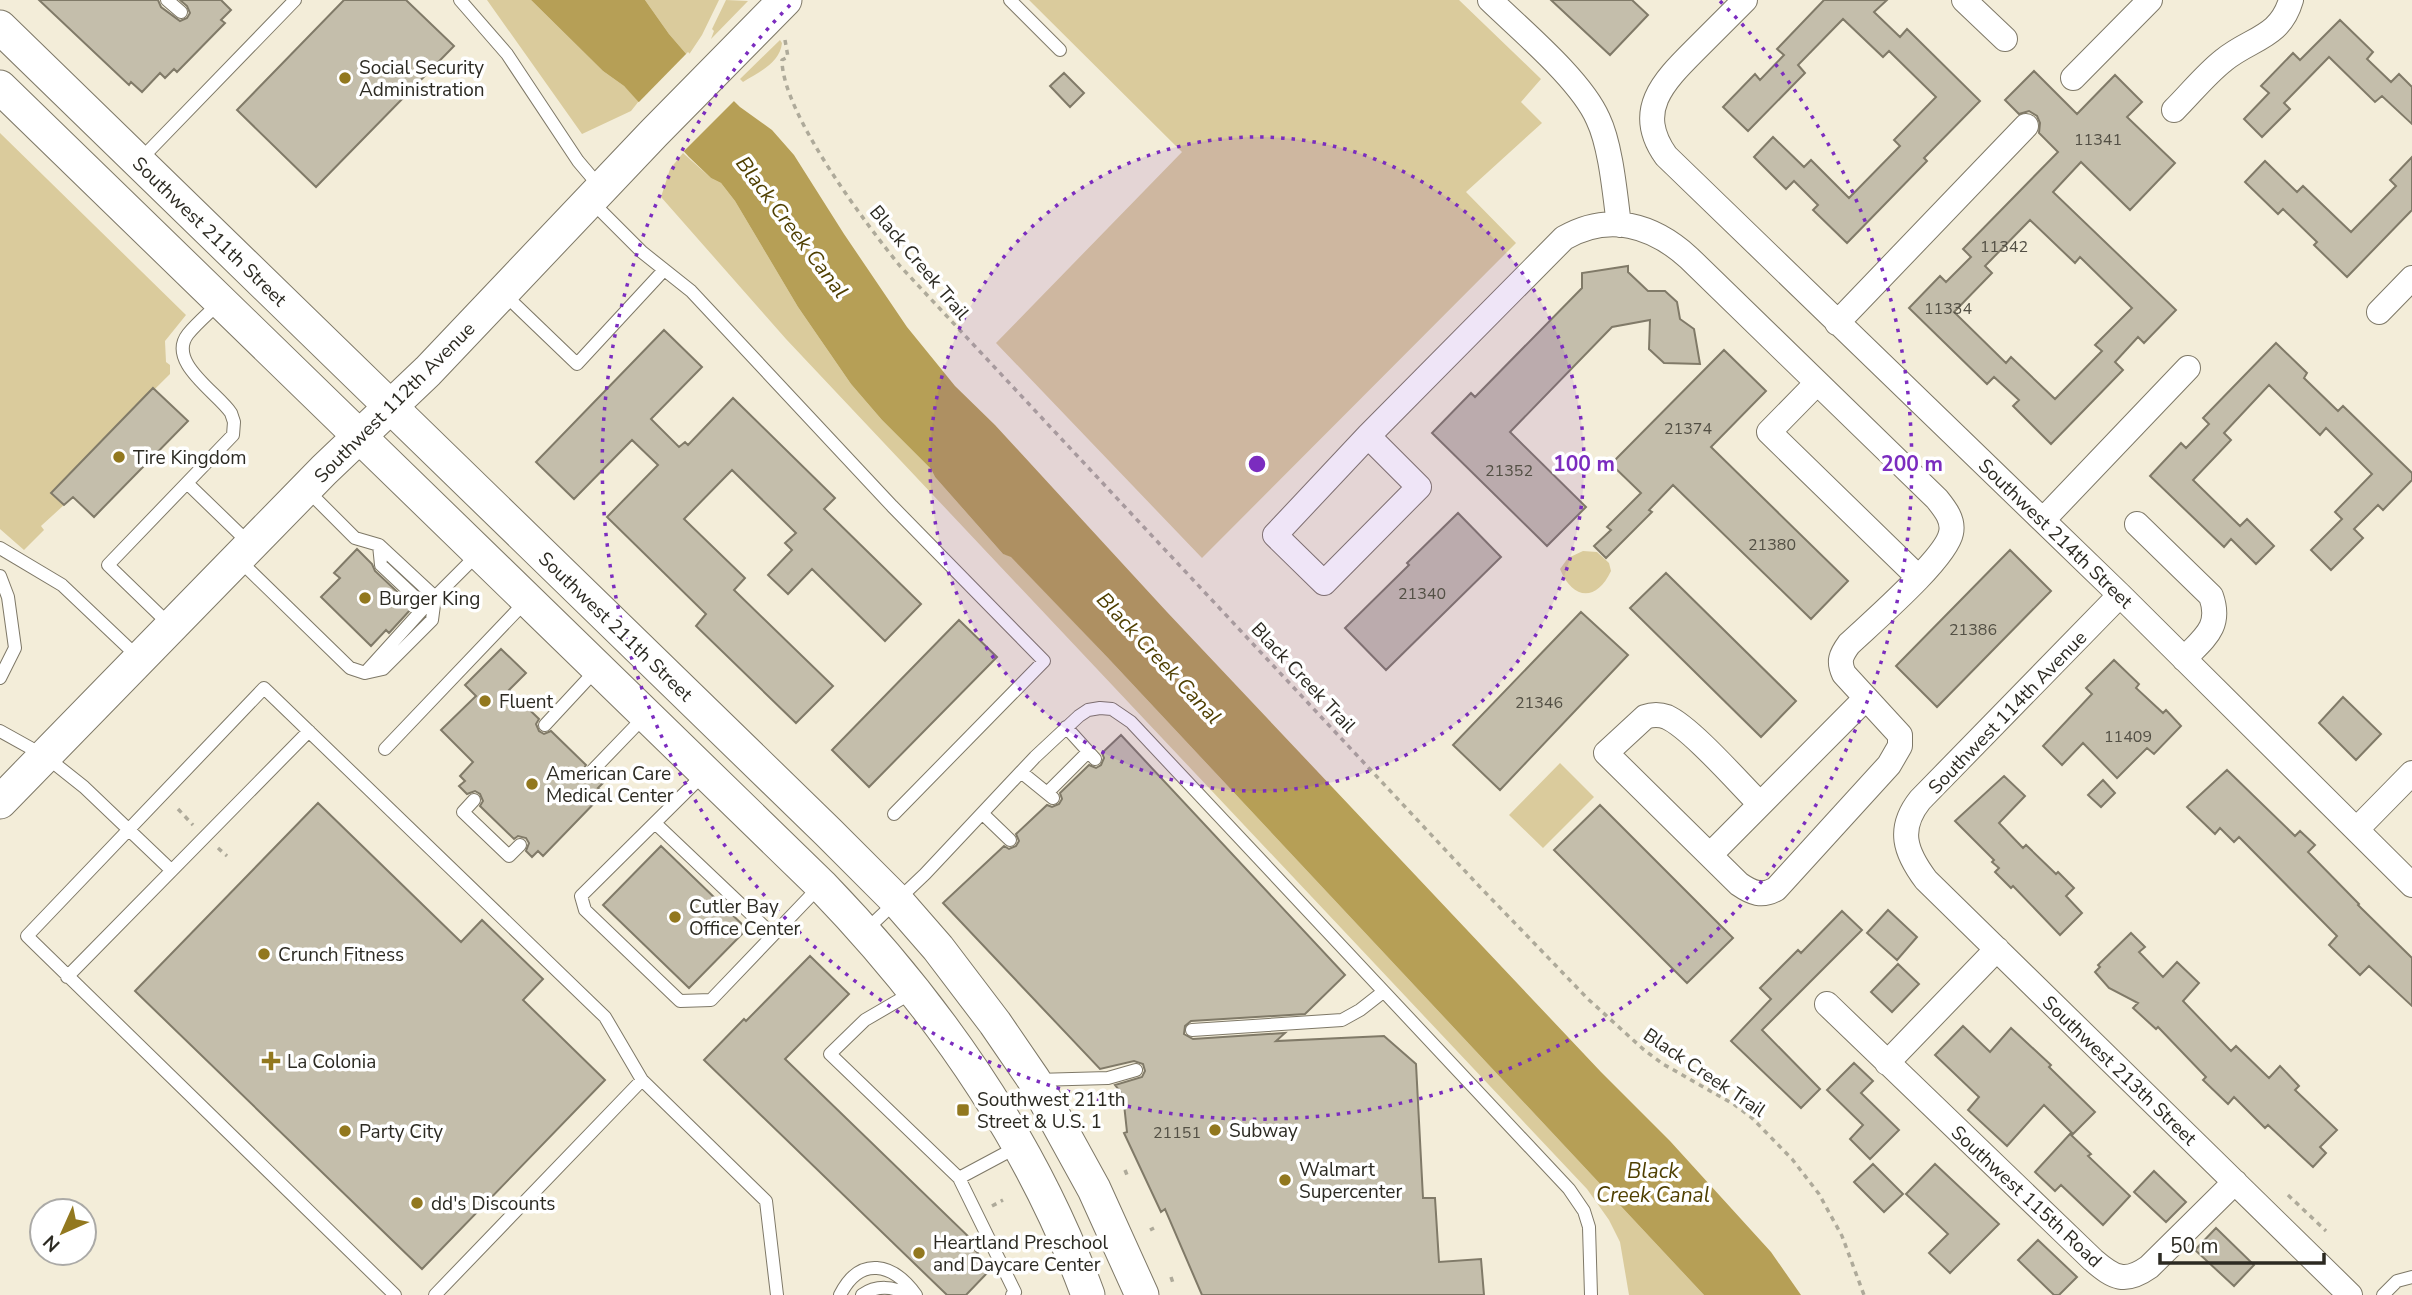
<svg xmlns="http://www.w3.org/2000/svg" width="2412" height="1295" viewBox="0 0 2412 1295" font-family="'Nunito Sans',sans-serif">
<rect width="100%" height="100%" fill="#f3edd9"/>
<path fill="#dacb9c" d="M487 0H531L603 71 624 86 639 101 631 111 582 134Z
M645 0H719L702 35 688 56 669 34Z
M726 0 748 1 711 39 714 31 712 29Z
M1029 0H1459L1541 79 1521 102 1542 123 1466 192 1516 243 1202 558 996 343 1182 152Z
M780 40 782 43C780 63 759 72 743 82L740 79Z
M0 133 186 315 165 341 166 362 170 365V374L51 492 64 505 41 526 44 530 24 550 0 529Z
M683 153 711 178 721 183 735 201 798 307 851 384 882 420 931 469 935 477 1003 554 1011 556 1108 658 1704 1295H1629L1620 1242 1609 1220 1587 1189 786 339 661 197 670 169Z
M1583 551 1597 552 1609 563 1611 571C1596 603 1572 599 1560 569L1568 558Z
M1560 763 1594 797 1543 848 1509 815Z"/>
<path fill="#b69f56" d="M531 0H645L669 34 688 56 740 107 772 130 794 155 844 234 907 327 955 386 995 425 1167 612 1601 1072 1670 1141 1771 1252 1801 1295H1704L1108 658 1011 557 1003 554 935 477 931 469 882 420 851 384 798 307 735 201 721 183 711 178 689 157 624 86 603 71Z"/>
<path fill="#f3edd9" d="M688 52 736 99 681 154 637 104Z"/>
<path fill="#c4beab" stroke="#807a68" stroke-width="2" fill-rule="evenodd" d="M39 0H158L161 7 180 21 187 18 190 13 187 6 180 0H221L231 10 221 20 225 23 177 72 174 69 165 78 160 73 142 92 131 82 129 85Z
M344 0H406L454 46 316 187 237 110Z
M1551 0H1632L1648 15 1610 55Z
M1824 0H1887L1874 12 1900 37 1907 29 1980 101 1924 158 1927 161 1847 243 1813 210 1818 205 1794 181 1786 189 1754 157 1773 137 1804 167 1811 160 1849 198 1900 146 1894 140 1936 97 1889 51 1883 57 1843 19 1798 65 1805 73 1748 131 1723 107 1755 74 1760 80 1784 55 1777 49Z
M2340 20 2373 52 2367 59 2391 82 2399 74 2412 87V124L2382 96 2375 102 2329 57 2284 103 2290 109 2262 137 2244 119 2269 93 2261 86 2293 53 2300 60Z
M2034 71 2077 114 2115 75 2142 102 2127 117 2175 163 2130 210 2081 162 2053 192 2176 310 2144 343 2138 337 2115 362 2123 370 2051 444 2013 406 2019 400 1994 377 1987 384 1909 308 1940 276 1946 282 1971 257 1963 249 2058 152 2039 133 2040 123 2037 116 2029 111 2019 114 2005 100ZM2030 220 2075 263 2080 257 2132 308 2095 345 2102 351 2055 399 2011 357 2006 363 1954 312 1992 273 1985 266Z
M1064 73 1084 93 1070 107 1050 86Z
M2412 157V210L2347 277 2314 245 2317 242 2283 209 2278 214 2245 182 2265 161 2297 192 2303 186 2351 232 2396 186 2390 180Z
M1628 266V272L1648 291H1665L1677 302 1680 319 1694 329 1700 364 1664 363 1649 349 1650 320 1612 327 1510 432 1586 507 1547 546 1432 433 1471 393 1475 397 1582 288V273Z
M664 330 702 367 651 419 679 447 685 442 688 445 733 398 835 498 824 509 921 604 885 641 812 569 788 594 768 575 792 550 785 543 796 533 732 470 684 519 745 578 734 590 833 686 796 723 696 626 706 614 607 517 658 465 632 440 574 499 536 462Z
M2276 343 2307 373 2304 378 2338 411 2343 406 2412 473V480L2383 510 2378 505 2354 529 2363 538 2331 570 2311 550 2342 519 2335 512 2372 474 2326 428 2320 435 2269 385 2224 433 2231 440 2193 480 2240 526 2247 519 2274 546 2256 564 2231 539 2224 547 2150 476 2181 443 2186 448 2209 424 2203 418Z
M1724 350 1766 391 1711 447 1848 581 1811 619 1673 485 1649 510 1652 512 1606 558 1594 546 1611 530 1607 527 1641 493 1611 464Z
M153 388 188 421 94 517 73 497 64 505 51 493Z
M1458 513 1501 557 1386 670 1345 628 1409 565 1407 563Z
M357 549 372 564 375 571 407 601 411 609 389 633 386 630 371 646 321 597 340 578 334 573Z
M2010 550 2051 591 1937 707 1896 666Z
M1666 573 1796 701 1761 737 1630 608Z
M1581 612 1628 655 1500 790 1453 745Z
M959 620 997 657 869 787 832 750Z
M501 649 526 673 509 690 539 719 536 724 539 731 544 734 551 731 586 765 583 770 585 777 591 780 598 777 604 782 598 788 604 793 543 856 538 851 532 857 526 851 529 843 526 838 518 836 514 839 480 806 483 801 480 794 475 791 467 794 459 786 465 781 460 776 473 762 441 730 476 696 465 685Z
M2114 660 2139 684 2136 688 2163 713 2166 710 2181 726 2154 754 2147 748 2117 778 2083 743 2062 765 2043 746 2092 694 2086 688Z
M2343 697 2381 734 2356 760 2319 723Z
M1121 735 1345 975 1305 1014 1191 1021 1185 1026 1184 1034 1193 1039 1285 1033 1276 1041 1384 1036 1416 1064 1423 1198H1435L1439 1262 1481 1259 1484 1295H1202L1165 1209 1161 1212 1124 1133 1127 1132 1123 1095 1115 1085 1142 1077 1145 1071 1143 1064 1134 1061 1100 1069 943 903 1004 846 1009 849 1016 846 1019 841 1016 834 1047 805 1052 807 1059 804 1062 799 1060 793 1089 765 1096 768 1101 765 1104 758 1102 753Z
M2227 770 2295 836 2300 831 2315 845 2308 852 2359 904 2358 905 2412 958V1006L2369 966 2360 975 2329 945 2337 936 2239 837 2234 842 2220 828 2215 834 2187 807Z
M2004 776 2025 796 1999 823 2023 848 2026 845 2056 874 2058 872 2074 888 2066 896 2082 913 2060 935 2013 886 2011 888 1995 872 1999 868 1992 862 1994 860 1955 821Z
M2103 780 2115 793 2101 807 2088 795Z
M318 803 461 942 482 920 543 979 523 1000 605 1080 422 1269 135 991Z
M1600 805 1733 938 1687 983 1554 850Z
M661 846 747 929 689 988 603 905Z
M1888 910 1917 937 1897 960 1867 933Z
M1842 911 1862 930 1762 1030 1820 1089 1801 1108 1731 1041 1771 999 1760 988 1798 950 1801 953Z
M2131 933 2145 947 2139 952 2163 977 2177 962 2199 983 2183 1001 2231 1051 2236 1046 2269 1078 2280 1066 2299 1086 2295 1090 2337 1130 2320 1147 2326 1153 2313 1167 2268 1125 2265 1128 2234 1097 2228 1104 2203 1080 2206 1077 2158 1027 2156 1029 2133 1008 2138 1003 2109 988 2095 972 2100 967 2098 965Z
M810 956 849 994 785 1059 971 1239 968 1243 978 1253 974 1257 989 1271 966 1295H947L704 1060 744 1019 746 1021Z
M1898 964 1919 984 1892 1012 1871 992Z
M1963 1026 1990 1052 2011 1028 2051 1065 2049 1067 2095 1112 2073 1134 2044 1105 2007 1146 1968 1110 1979 1097 1935 1055Z
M1854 1063 1873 1081 1861 1093 1899 1130 1870 1159 1850 1139 1863 1125 1827 1090Z
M2070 1134 2091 1154 2088 1156 2130 1196 2103 1225 2061 1185 2055 1191 2035 1172Z
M1873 1164 1903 1194 1884 1212 1854 1182Z
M1935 1164 1999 1224 1950 1273 1929 1253 1948 1234 1906 1194Z
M2154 1171 2186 1202 2166 1222 2134 1192Z
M2216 1228 2254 1265 2234 1286 2195 1250Z
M2038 1240 2077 1277 2059 1295H2054L2018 1260Z"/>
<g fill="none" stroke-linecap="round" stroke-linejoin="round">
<defs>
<path id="lane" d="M167 0 181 12
M460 0 507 54 578 161 600 187
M1010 0 1060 50
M139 161 295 0
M591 201 642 252 691 291 892 506 1044 661 894 814
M503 293 577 364 664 270
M187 483 250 544
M0 548 62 585 139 658
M238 559 350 668 365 673 383 669 432 620 435 597 379 545 355 538 306 489
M0 576 8 597 15 648 0 678
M435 597 479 553
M171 626 108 565 233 435 234 422 231 413C218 393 166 362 188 334 197 323 209 313 219 303
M365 673 422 610 414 596 381 565 379 545
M545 725 597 669
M1066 727 1095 759
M0 731 45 756 84 787 171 870
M385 749 527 600
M592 771 646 715
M1021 772 1053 798
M705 773 581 896 585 910 680 1001 711 1000 820 886
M1047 793 1088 752
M474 800 463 812 509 856 520 845
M983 814 1010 840
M655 823 773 935
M865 931 925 874 1035 757 1079 716 1088 710 1100 708 1112 709 1131 722 1569 1189 1584 1211 1589 1227 1591 1295
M67 977 309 731
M913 992 865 1020 830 1054 959 1178
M1192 1030 1342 1020 1360 1010 1383 992
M1036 1080 1108 1078 1136 1070
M395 1295 27 936 264 688 605 1017 642 1080
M435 1295 642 1080 766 1201 777 1295
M840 1295C860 1255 893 1263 916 1295
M862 1295C876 1285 894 1286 908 1295
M1012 1295 1015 1292 959 1178 1017 1147
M2383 1295 2397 1281 2412 1277"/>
<path id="street" d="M1490 0C1522 31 1581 80 1598 119 1611 146 1615 195 1619 225
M1745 0C1728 17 1712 33 1695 50 1663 82 1634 111 1666 156L2120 595 2412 885
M1964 0 2005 39
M2073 78 2150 0
M2174 110C2191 93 2206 74 2224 60 2251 38 2280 38 2291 0
M2379 312 2412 278
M1837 323 2026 126
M1817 383 1769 432 1918 577
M1368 436 1419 487 1324 583 1275 535 1368 436 1564 238C1609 212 1653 225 1689 258L1937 499C1945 509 1954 520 1951 533 1946 559 1871 623 1849 644 1841 655 1838 661 1844 674L1900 735V746L1889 765 1776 889C1762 897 1752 893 1739 884L1606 753 1645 717C1653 714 1659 714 1667 717 1691 728 1739 783 1760 804
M2043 520 2188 368
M2137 524 2211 596C2222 627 2204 638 2184 659
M2120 595 1920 800C1897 829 1905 852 1926 880L2350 1295
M2357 829 2412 773
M1710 855 1866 698
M1827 1004 2093 1260C2114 1278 2125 1284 2149 1267L2235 1182
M1887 1063 1997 949"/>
<path id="secondary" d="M0 27 828 832 897 901 938 948 995 1023 1034 1080 1094 1189 1142 1295
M0 87 821 885C936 1004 1031 1139 1088 1295
M0 802 324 470 428 371 654 133 785 0"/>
</defs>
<use href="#lane" stroke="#7e7867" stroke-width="14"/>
<use href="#street" stroke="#7e7867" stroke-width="26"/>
<use href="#secondary" stroke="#7e7867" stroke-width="35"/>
<path stroke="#aeaa9a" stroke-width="3.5" stroke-dasharray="5 5" stroke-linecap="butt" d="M785 40 788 57 782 60C782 113 866 224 900 266L1479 886 1588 999 1643 1049 1663 1064 1735 1105 1752 1118 1792 1159 1819 1194 1842 1236 1864 1295
M178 809 193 825
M218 848 227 856
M1125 1170 1127 1175
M2288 1195 2326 1231
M992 1206 1003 1200
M1150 1230 1154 1228
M1171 1277 1173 1283"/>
<use href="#lane" stroke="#fff" stroke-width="12"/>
<use href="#street" stroke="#fff" stroke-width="24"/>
<use href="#secondary" stroke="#fff" stroke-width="33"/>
</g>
<circle cx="1257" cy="464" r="327" fill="#7b2cbf" fill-opacity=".12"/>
<g fill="none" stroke="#7b2cbf" stroke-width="3.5" stroke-dasharray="3.5 7">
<circle cx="1257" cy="464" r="327"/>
<path d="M1720 1A655 655 0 1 1 794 1"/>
</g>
<g fill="#92781f" stroke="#fff" stroke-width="2.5">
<circle cx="345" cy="78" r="7"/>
<circle cx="119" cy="457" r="7"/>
<circle cx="365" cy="598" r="7"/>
<circle cx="485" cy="701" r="7"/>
<circle cx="532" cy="784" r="7"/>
<circle cx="675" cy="917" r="7"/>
<circle cx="264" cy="954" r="7"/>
<path d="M267.5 1050.5h7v7h7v7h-7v7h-7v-7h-7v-7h7z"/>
<rect x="956" y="1103" width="14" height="14" rx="3.5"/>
<circle cx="1215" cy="1130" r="7"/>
<circle cx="345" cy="1131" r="7"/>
<circle cx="1285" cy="1180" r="7"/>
<circle cx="417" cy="1203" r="7"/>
<circle cx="919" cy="1253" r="7"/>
</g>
<g text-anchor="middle" stroke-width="7" stroke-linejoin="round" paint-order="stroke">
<g font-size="16" fill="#524f44">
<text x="2098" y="145">11341</text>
<text x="2004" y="252">11342</text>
<text x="1948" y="314">11334</text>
<text x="1688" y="434">21374</text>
<text x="1509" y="476">21352</text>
<text x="1772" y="550">21380</text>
<text x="1422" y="599">21340</text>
<text x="1973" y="635">21386</text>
<text x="1539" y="708">21346</text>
<text x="2128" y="742">11409</text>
<text x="1177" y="1138">21151</text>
</g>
<g font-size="19" fill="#2c2a22" stroke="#fff" text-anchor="start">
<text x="359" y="74">Social Security<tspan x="359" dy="22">Administration</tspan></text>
<text x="133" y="464">Tire Kingdom</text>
<text x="379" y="605">Burger King</text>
<text x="499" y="708">Fluent</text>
<text x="546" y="780">American Care<tspan x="546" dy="22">Medical Center</tspan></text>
<text x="689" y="913">Cutler Bay<tspan x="689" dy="22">Office Center</tspan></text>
<text x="278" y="961">Crunch Fitness</text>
<text x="287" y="1068">La Colonia</text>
<text x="977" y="1106">Southwest 211th<tspan x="977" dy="22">Street &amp; U.S. 1</tspan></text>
<text x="1229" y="1137">Subway</text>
<text x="359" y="1138">Party City</text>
<text x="1299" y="1176">Walmart<tspan x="1299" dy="22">Supercenter</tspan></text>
<text x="431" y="1210">dd's Discounts</text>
<text x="933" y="1249">Heartland Preschool<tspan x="933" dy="22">and Daycare Center</tspan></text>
</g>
<g font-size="19" fill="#2c2a22" stroke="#fff">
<text transform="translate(210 231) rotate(44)" y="7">Southwest 211th Street</text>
<text transform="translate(920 262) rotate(50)" y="7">Black Creek Trail</text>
<text transform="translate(394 402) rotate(-45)" y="7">Southwest 112th Avenue</text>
<text transform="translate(2056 533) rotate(44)" y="7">Southwest 214th Street</text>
<text transform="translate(616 626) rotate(44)" y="7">Southwest 211th Street</text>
<text transform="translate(1304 677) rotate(47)" y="7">Black Creek Trail</text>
<text transform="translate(2007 712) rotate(-46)" y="7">Southwest 114th Avenue</text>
<text transform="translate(2120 1070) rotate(44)" y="7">Southwest 213th Street</text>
<text transform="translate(1705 1072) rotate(34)" y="7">Black Creek Trail</text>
<text transform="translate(2027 1196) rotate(43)" y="7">Southwest 115th Road</text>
</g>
<g font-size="21" font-style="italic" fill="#4f3f01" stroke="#fff">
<text transform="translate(792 227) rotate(53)" y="7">Black Creek Canal</text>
<text transform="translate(1159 658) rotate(47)" y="7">Black Creek Canal</text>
<text x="1653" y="1178">Black<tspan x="1653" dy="24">Creek Canal</tspan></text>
</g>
</g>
<circle cx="1257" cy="464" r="10" fill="#7b2cbf" stroke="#fff" stroke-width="3.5"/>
<g font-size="21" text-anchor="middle" font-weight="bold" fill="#7b2cbf" stroke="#fff" stroke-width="7" stroke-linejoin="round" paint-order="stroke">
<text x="1584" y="471">100 m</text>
<text x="1912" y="471">200 m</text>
</g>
<g transform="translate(63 1232) rotate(225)"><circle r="33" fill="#ffffff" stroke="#abaaa7" stroke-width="2"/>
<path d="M0-5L12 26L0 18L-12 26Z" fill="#92781f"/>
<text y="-10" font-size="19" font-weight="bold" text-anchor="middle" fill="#2c2a22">N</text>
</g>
<path d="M2160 1253v10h164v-10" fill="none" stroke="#2c2a22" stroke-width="3.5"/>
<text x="2170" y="1253" font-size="21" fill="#2c2a22" stroke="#ffffff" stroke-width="5" paint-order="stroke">50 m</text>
</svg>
